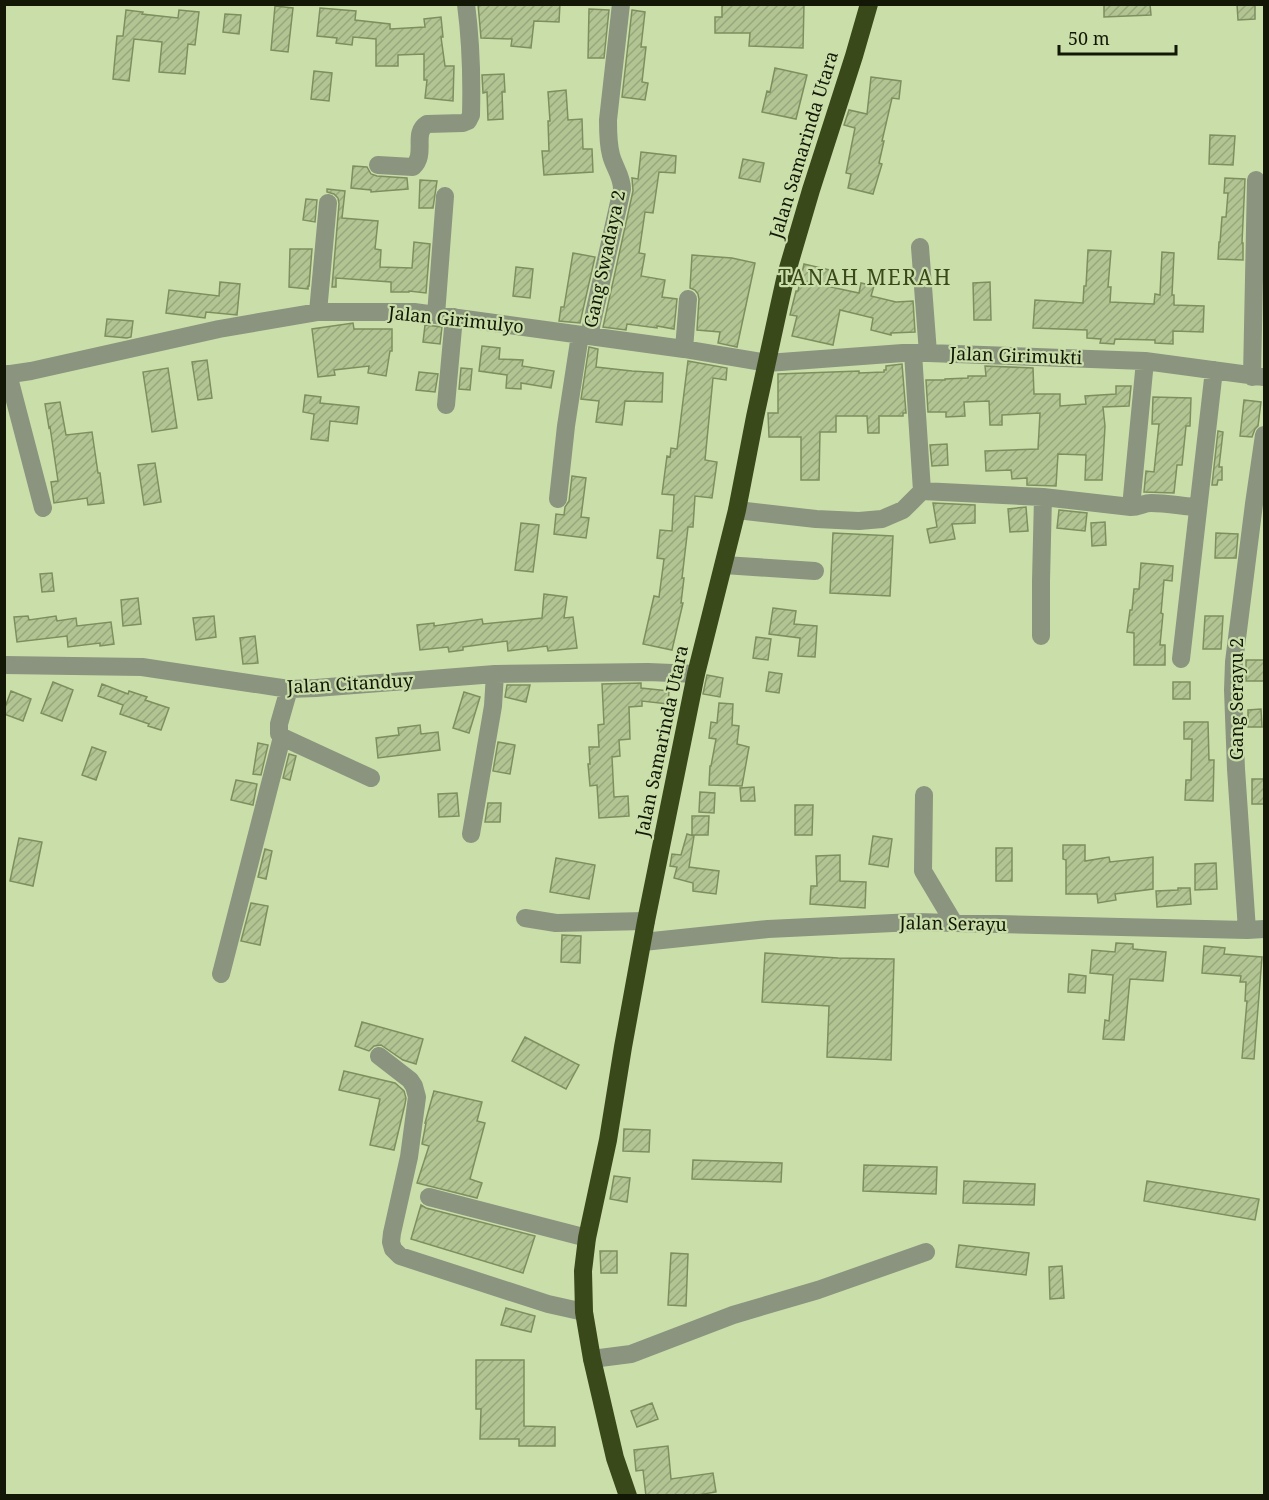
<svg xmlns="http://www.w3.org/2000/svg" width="1269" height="1500" viewBox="0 0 1269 1500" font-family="'Noto Serif',serif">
<defs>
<pattern id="building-hatch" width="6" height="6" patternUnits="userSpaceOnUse" patternTransform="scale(1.5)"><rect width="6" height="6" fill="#b1c491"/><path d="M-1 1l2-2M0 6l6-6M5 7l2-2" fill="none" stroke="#97a87c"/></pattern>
</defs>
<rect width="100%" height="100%" fill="#cadeaa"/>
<path fill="url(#building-hatch)" stroke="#7d8f5e" stroke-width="1.5" d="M478 4H560L559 22 534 21 531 48 511 46 512 39 481 38Z
M722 4H804L803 48 749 46 750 33H715V17H722Z
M1104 4H1150L1151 15 1104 17Z
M1237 4H1255V19L1238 20Z
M275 6 293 8 288 52 271 50Z
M320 8 356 11 355 20 390 24V29L425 27 424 19 441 17 443 37H441L445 66H454L453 101 425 98 427 80H424V54L398 55V66H376V39L353 37 352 45 336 43 337 38 317 36Z
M589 9 609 10 604 58H588Z
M126 10 143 12 142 14 178 18 179 10 199 12 195 45 188 44 185 74 159 72 162 42 134 39 129 81 113 79 117 36H123Z
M632 10 645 12 641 47H646L642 82 648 83 645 100 622 97Z
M225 14 241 15 239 34 223 32Z
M775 68 807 75 796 119 762 112 767 91 770 92Z
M314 71 332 73 329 101 311 99Z
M504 74 505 92H502L503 119 488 120 487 92 483 93 482 75Z
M871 77 901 81 899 99 892 98 882 141H884L879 163 882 164 873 194 848 188 851 174 846 173 855 128 844 125 849 110 867 114Z
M566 90 568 120 582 119 583 149H592L593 172 544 175 542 151H549L548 121H550L548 92Z
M1210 135 1235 136 1233 165 1209 164Z
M641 152 676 156 675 173 659 172 653 213 645 212 639 253 645 254 641 276 665 280 662 297 677 299 674 329 657 326V328L627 324 626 330 603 327 633 191 632 178 638 179Z
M743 159 764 163 760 182 739 178Z
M353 166 367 167 371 174 377 176 407 178 408 189 371 192V190L351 188Z
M1225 178 1245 179 1242 243H1243V260L1218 259 1219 242H1220L1222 217H1226L1228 193H1224Z
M420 180 437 181 433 208H419Z
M327 189 345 191 342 218 378 221 375 249 381 250 380 267 412 268 414 242 430 244 426 293 409 291V292H391V282L336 278V287H332L339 204 338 198 334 194 327 192Z
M306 199 317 200 315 222 303 220Z
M290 249H312L309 286H308V289L289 287Z
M1088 250 1111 251 1108 287H1111L1110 302 1154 304 1155 294 1160 295 1162 252 1174 253 1172 295H1174V305L1204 306 1203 332 1173 331V344L1155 343V340L1115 339 1114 344 1100 343 1101 339 1087 338V330L1033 328 1035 300 1083 303 1084 286H1086Z
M573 253 595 257 580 323 559 321 561 307H564Z
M692 255 732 258 755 263 737 347 718 343 720 332 697 330 699 299 698 294 695 290 690 288Z
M804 264 830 270 826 286 859 293 861 283 874 286 871 296 896 302 913 301 915 332 891 333V335L871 330 873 318 840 310 833 345 792 336 797 316 790 315 796 291H798Z
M516 267 533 269 530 298 513 296Z
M220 282 240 284 237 315 206 312 205 318 166 313 169 290 219 296Z
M990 282 991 320H974L973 283Z
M107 319 133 321 131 337 127 338 105 336Z
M353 323 354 329H392V351H390L386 376 368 373 369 366 334 370 335 375 318 377 312 329Z
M425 325 442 327 440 344 423 342Z
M482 346 500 348 499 359 523 360 522 366 554 371 551 388 521 383V389L506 388 507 375 479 371Z
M589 347 598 349 596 367 632 371 663 373 662 402 625 401 622 425 596 422 599 401 581 399Z
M207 360 212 398 198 400 192 362Z
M688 361 727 368 726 380 713 378 705 460 717 462 712 498 695 496 693 527H688L682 578H684L681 603H683L672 650 643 644 654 596 659 597 664 559 657 558 660 530 672 531 674 495 662 494 667 456 670 457 671 448 677 449Z
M902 364 906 413H903V416H879V433H868L867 416H836V432H820L819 480H801V437H769L768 413H778V374L859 371V373L884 372V370H886V366Z
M985 366 1033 368 1034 394H1060V406L1086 404 1085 396 1116 394V386H1131L1129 406 1103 407 1105 426 1102 480H1085L1086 455 1058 454 1056 486 1027 485V478L1012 479 1011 470 986 471 985 451 1038 449 1040 413 1002 415V425H990L989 401 964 402 965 416 946 417V412H928L926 380H945V379L968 378V376H986Z
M168 368 177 428 152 432 143 372Z
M461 368 472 369 470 390 459 389Z
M419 372 438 374 435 392 416 390Z
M305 395 321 397 320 403 359 407 357 424 330 421 328 441 311 439 314 414 303 412Z
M1153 397 1191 398 1190 426H1186L1182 465H1177L1174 493 1144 492 1146 471 1154 472 1159 424H1152Z
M1244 400 1261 402 1258 426 1255 429 1252 437 1240 436Z
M60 402 66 435 92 432 98 473H100L104 503 88 505 87 498 54 503 51 482 58 481 50 427 49 428 45 404Z
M1218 431 1223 432 1219 467H1222V480H1218L1217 485H1212Z
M947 444 948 465 932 466 930 445Z
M155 463 161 502 144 505 138 465Z
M572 476 586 478 581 517 589 518 586 538 554 534 556 514 564 515 565 507 569 501Z
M933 503 975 505V523L952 524 955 539 930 543 927 529 937 527Z
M1026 507 1028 531 1010 532 1008 509Z
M1059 510 1087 513 1085 531 1057 528Z
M1105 522 1106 545 1092 546 1091 523Z
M521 523 539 525 533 572 515 570Z
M833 533 893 536 890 596 830 593Z
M1216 533 1238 534 1236 558H1215Z
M1141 563 1173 566 1172 581 1164 580 1161 613 1163 614 1160 645H1165V665H1134V633L1127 632 1130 610H1132L1134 589H1139Z
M52 573 54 591 42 592 40 574Z
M544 594 567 597 564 618 573 617 577 648 548 651 547 646 508 651 507 641 463 647V650L449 652 448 647 420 650 417 625 434 623V626L482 619 483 624 542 618Z
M138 598 141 624 123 626 121 600Z
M773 608 796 611 794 624 817 626 815 657 798 656 800 638 769 634Z
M28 616 29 620 56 616 57 621 76 618 77 626 111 622 114 644 100 646V643L68 647 67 636 17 642 14 617Z
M214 616 216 637 196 640 193 618Z
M1205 616H1223L1221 649H1203Z
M255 636 258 663 243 664 240 638Z
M756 637 771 639 768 660 753 658Z
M1246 660H1264V681H1246Z
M769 672 782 674 779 693 766 691Z
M707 675 723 678 720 697 703 694Z
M53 682 73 690 62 721 41 713Z
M1173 682H1190V699H1173Z
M641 683V688L669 691 668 704 642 701V706L629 707 630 739 619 740 620 756 612 757 614 797 628 796 629 816 599 818 597 785 590 786 588 764H590L589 747H599L598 725 604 724 602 684Z
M102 684 128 694 129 691 147 697 145 700 169 708 161 730 148 726 149 724 120 714 123 705 98 696Z
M507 685H530L526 702 505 697Z
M11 691 31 699 23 721 4 714V710Z
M464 692 480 697 469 733 453 728Z
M719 703 733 704 732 725 739 726 737 744 749 747 742 786 709 785 710 766H711L716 739 709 738 711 722 717 723Z
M1261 709 1262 727H1248V710Z
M1184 722H1208L1209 760H1214L1213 801 1185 800 1186 780H1191L1192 739H1184Z
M420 725 421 734 438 732 440 750 378 758 376 738 399 735 398 728Z
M498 742 515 745 510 774 493 771Z
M258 743 268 745 261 775 253 774Z
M92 747 106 752 96 780 82 775Z
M289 754 296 756 290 780 283 778Z
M1252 779H1264V804H1252Z
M236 780 257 784 253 805 231 800Z
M754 787 755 801H741L740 788Z
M700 792 715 793 714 813 699 812Z
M457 793 459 816 439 817 438 794Z
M488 803H501L500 822H485Z
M795 805H813L812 835H795Z
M692 816H709L708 835H692Z
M687 834 694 836 689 867 719 871 716 894 693 891V883L674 878 677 867 670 866 672 854 681 855Z
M873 836 892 839 888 867 869 864Z
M19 838 42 842 33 886 10 881Z
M1063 845H1085V861L1109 857 1110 862 1153 857V889L1115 894 1116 900 1098 903 1097 894H1066V860L1063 859Z
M996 848H1012V881H996Z
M265 849 272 851 266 879 258 877Z
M840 855V881L866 882 865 908 810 904 811 886H817L816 856Z
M556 858 595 865 589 899 550 892Z
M1216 863 1217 889 1195 890V864Z
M1178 888H1190L1191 904 1157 907 1156 891 1178 890Z
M251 903 268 906 260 945 241 941Z
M562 935 581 936 580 963 561 962Z
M1116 943 1133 944V949L1166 952 1163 981 1130 979 1124 1040 1103 1039 1105 1020 1109 1021 1113 975 1090 973 1092 950 1115 952Z
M1204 946 1225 948 1224 954 1262 957 1254 1059 1242 1058 1247 1001H1245L1246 982H1240L1241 976 1202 973Z
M765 953 838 958 894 959 891 1060 827 1057 829 1006 762 1002Z
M1069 974 1086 976 1085 993 1068 992Z
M362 1022 423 1039 416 1064 403 1060 381 1045 374 1046 369 1051 355 1046Z
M525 1037 579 1065 566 1089 512 1061Z
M344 1071 395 1083 404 1091 406 1098 405 1104 394 1150 370 1145 380 1099 339 1090Z
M434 1091 482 1102 477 1121 485 1123 470 1179 482 1183 477 1198 417 1183 429 1146 422 1144 426 1123H425Z
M624 1129 650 1130 649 1152 623 1151Z
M693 1160 782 1163 781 1182 692 1179Z
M864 1165 937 1167 936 1194 863 1191Z
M614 1176 630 1178 627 1202 610 1199Z
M964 1181 1035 1184 1034 1205 963 1203Z
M1147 1181 1259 1199 1255 1220 1144 1201Z
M421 1205 426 1208 535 1236 523 1273 411 1239Z
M959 1245 1029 1253 1026 1275 956 1267Z
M600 1251H617V1273H601Z
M671 1253 688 1254 686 1306 668 1305Z
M1062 1266 1064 1298 1050 1299 1049 1267Z
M506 1308 535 1316 531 1332 501 1325Z
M476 1360H524V1426L555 1427V1446H519V1439H480L481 1409H476Z
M652 1403 658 1419 637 1427 631 1411Z
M668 1446 671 1479 713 1473 716 1492 692 1496H646L643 1470 636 1471 634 1450Z"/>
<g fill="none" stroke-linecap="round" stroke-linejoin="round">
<path stroke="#8b947e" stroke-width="18" d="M378 165 413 167C427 154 412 133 427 124L463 123 468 121 471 115C472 78 471 42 466 4
M920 247 928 353
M318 312 328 203
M436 315 445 196
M589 336 622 189C622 176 614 167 611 155 608 144 608 132 608 120L621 4
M684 349 688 299
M913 353 922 491 1043 497 1131 507 1145 361
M8 374 43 508
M4 375 31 371 219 329 318 312H414L684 349 767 363 903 353H928L1145 361 1264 377
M1252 377 1256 180
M446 405 454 317
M558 499 566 426 580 335
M1131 507C1139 507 1144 503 1151 503 1166 503 1182 506 1197 507
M737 510 816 519 859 521 882 519 903 510 922 491
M724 565 815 571
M1041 636V581L1043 497
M1181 659 1214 370
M4 665 142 667 289 689 316 688 495 674 648 672 696 674
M289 689 279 724V734L282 737 371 778
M924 795 923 871 954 923
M471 834 493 706 495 674
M525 918 556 923 646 921
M1247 930 1236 769 1233 690 1234 662 1254 504 1264 435
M643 942 768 929 914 922 1247 930 1264 929
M221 974 282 737
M379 1056 410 1080 414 1086 417 1097 409 1157 392 1233 391 1242 393 1249 400 1256 548 1304 584 1312
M429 1197 587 1238
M592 1359 631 1354 733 1315 818 1290 926 1252"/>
<path stroke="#3a491a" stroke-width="18" d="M628 1496 615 1458 592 1359 584 1312 583 1271 587 1238 608 1140 623 1047 646 921 696 674 737 510 755 417 778 311 786 275 811 190 854 56 869 4"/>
</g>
<g text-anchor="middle" stroke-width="4.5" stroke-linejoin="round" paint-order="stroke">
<g font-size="18" fill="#121805" stroke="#cadeaa">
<text transform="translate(804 145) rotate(-73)" y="6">Jalan Samarinda Utara</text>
<text transform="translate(605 259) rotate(-78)" y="6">Gang Swadaya 2</text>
<text transform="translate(456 320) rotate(6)" y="6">Jalan Girimulyo</text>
<text transform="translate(1016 356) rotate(2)" y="6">Jalan Girimukti</text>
<text transform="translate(350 684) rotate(-3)" y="6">Jalan Citanduy</text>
<text transform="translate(1237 699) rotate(-90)" y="6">Gang Serayu 2</text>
<text transform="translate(662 741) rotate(-78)" y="6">Jalan Samarinda Utara</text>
<text transform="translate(953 924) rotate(1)" y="6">Jalan Serayu</text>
</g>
<g font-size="21" letter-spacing="1.5" fill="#3a491a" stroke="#cadeaa">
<text x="865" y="285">TANAH MERAH</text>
</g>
</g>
<rect width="1269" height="1500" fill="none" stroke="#121805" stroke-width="12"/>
<path d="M1059 45v9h117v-9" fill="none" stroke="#121805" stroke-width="3"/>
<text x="1068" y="45" font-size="18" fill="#121805" stroke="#cadeaa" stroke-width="4.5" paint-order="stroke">50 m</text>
</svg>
